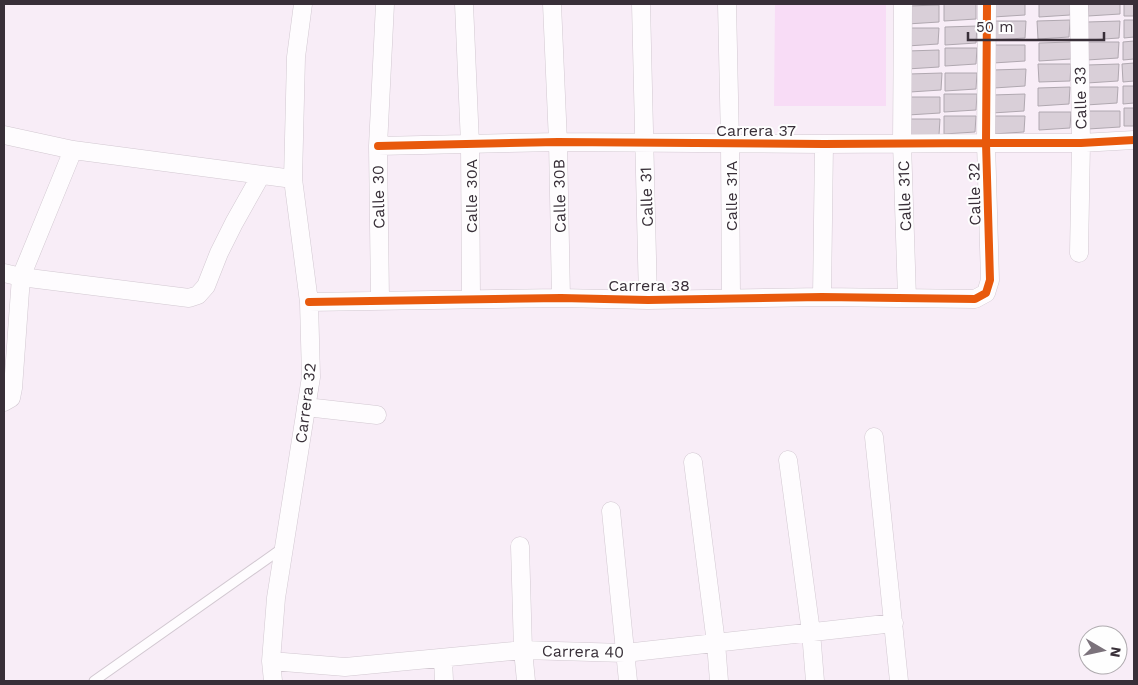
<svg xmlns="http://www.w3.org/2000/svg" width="1138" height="685" viewBox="0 0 1138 685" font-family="'Work Sans',sans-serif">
<rect width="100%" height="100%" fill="#f8edf7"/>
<path fill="#f8dcf6" d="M775 4H886V106H774Z"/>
<path fill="#d9cfd8" stroke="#b0a8b0" d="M944 4H976V19L944 21Z
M993 4H1025V15L993 17Z
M1039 4H1071L1070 15 1039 17Z
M1088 4H1120V14L1088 16Z
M1124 4H1134V16H1124Z
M939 5V22L907 24V6Z
M1070 20 1069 37 1038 39 1037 21Z
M1124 20H1134V37L1124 38Z
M993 21H1026L1025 38 993 40Z
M1120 21 1119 38 1088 40 1087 22Z
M977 26 976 43 945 45V27Z
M906 28H939L938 44 907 46Z
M1134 41V59L1123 60V42Z
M1071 42V59L1039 61V43Z
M1086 42H1119L1118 58 1087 60Z
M993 45H1025V61L993 63Z
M945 48H977L976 64 945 66Z
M939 50V67L907 69V51Z
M1134 63V81L1123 82 1122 64Z
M1038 64H1071L1070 81 1039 82Z
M1119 64 1118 81 1087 83V65Z
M1026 69 1025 86 994 88 993 70Z
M942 73 941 90 910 92 909 74Z
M945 73H977L976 89 945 91Z
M1123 86H1134V103L1123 104Z
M1070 87 1069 104 1038 106V88Z
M1086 87H1118L1117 103 1086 105Z
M944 94H977L976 110 944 112Z
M1025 94 1024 111 992 113V95Z
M908 97H940V113L908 115Z
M1124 108H1134V126H1124Z
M1088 111H1120V127L1088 129Z
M1039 112H1071L1070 128 1039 130Z
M944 116H976L975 132 944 134Z
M992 116H1025L1024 132 993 134Z
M908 119H940L939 135 908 137Z"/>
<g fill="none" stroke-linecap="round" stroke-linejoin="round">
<defs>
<path id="service" d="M94 681 284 547"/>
<path id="minor" d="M464 4 470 144 471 299
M552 4 558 142 561 298
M641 4 648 300
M727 4 730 143 731 298
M903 4 902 143 907 298
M1079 4 1081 143 1079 253
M4 135 73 150 293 179
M378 146 558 142 824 144 986 143H1081L1134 140
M4 273 21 277 189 298 198 295 206 286 219 253 234 223 261 175
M822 297 824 144
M380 300 378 146 385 4
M309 302 561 298 648 300 822 297 975 299 986 293 990 280 986 143 987 4
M4 402 11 398 13 388 21 277 73 150
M306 407 377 415
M874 437 899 681
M788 460 811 632 815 681
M693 462 716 643 719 681
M611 511 628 681
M520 546 523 650 526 681
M443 659 444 681
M271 661 345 667 523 650 625 653 894 623
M273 681 271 661 276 598 311 377 309 302 293 179 296 57 303 4"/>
</defs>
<use href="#service" stroke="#d2c8d1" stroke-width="11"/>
<use href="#minor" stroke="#d2c8d1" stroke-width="19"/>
<use href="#service" stroke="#fefcfe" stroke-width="9"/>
<use href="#minor" stroke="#fefcfe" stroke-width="18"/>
<defs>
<path id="cycleway" d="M378 146 558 142 824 144 986 143H1081L1134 140
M309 302 561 298 648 300 822 297 975 299 986 293 990 280 986 143 987 4"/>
</defs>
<use href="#cycleway" stroke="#fefefe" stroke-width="11"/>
<use href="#cycleway" stroke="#e8590c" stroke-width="8"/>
</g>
<g text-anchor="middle" stroke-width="4" stroke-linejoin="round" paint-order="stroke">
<g font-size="16" fill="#382f38" stroke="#fefefe">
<text transform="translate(1080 98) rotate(-91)" y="6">Calle 33</text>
<text x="756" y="136">Carrera 37</text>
<text transform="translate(974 194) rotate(-91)" y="6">Calle 32</text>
<text transform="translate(471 196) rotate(-90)" y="6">Calle 30A</text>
<text transform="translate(559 196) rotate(-91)" y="6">Calle 30B</text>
<text transform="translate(731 196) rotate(-90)" y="6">Calle 31A</text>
<text transform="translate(904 196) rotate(-92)" y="6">Calle 31C</text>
<text transform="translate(378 197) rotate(-91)" y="6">Calle 30</text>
<text transform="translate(646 197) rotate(-92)" y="6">Calle 31</text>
<text x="649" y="291">Carrera 38</text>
<text transform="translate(305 403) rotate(-83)" y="6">Carrera 32</text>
<text transform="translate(583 651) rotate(1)" y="6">Carrera 40</text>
</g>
</g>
<rect width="1138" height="685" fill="none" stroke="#382f38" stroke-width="10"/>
<g transform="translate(1103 650) rotate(99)"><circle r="24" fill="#fefefe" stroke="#afabaf"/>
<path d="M0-4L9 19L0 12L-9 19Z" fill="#7b727b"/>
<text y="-8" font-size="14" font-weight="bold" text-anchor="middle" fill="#382f38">N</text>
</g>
<path d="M968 32v8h136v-8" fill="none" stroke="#382f38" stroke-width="2.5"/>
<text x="976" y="32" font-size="15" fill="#382f38" stroke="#fefefe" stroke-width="4" paint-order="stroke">50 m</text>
</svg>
